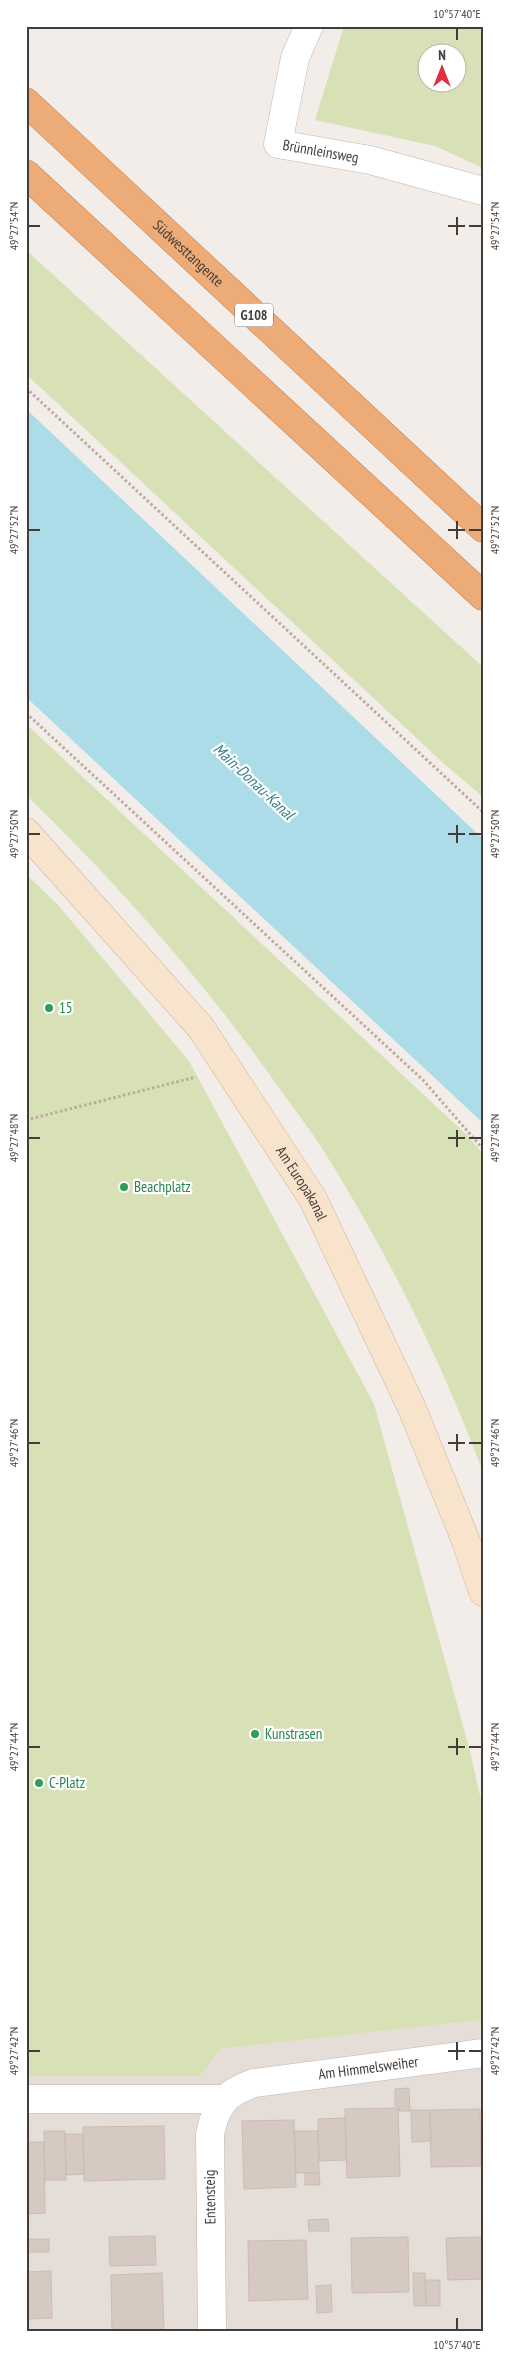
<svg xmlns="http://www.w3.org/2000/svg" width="509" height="2358" viewBox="0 0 509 2358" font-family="'PT Sans Narrow',sans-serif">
<rect width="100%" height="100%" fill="#f2ede8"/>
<path fill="#e5ddd7" d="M483 2020V2332H26V2076H200L220 2049Z"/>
<path fill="#d7e1b5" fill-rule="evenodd" d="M344 26H483V168L435 146 315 120ZM456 52V82H426V52Z
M26 250 483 667V797L441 761 26 374Z
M26 724 468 1136 483 1154V1472C441 1360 388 1254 325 1153 312 1132 297 1113 282 1092 207 985 120 886 26 795Z
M26 874 58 905 189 1061 374 1404 470 1751 483 1809V2020L220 2049 200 2076H26Z"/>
<path fill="#abdce7" d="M26 409 483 839V1123L26 697Z"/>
<path fill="#d5c9c2" stroke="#ccbcb3" d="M409 2088 410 2111H398V2106H395V2089Z
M398 2108 400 2176 347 2178 345 2109Z
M480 2109 481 2166 431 2167 430 2110Z
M411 2110H430L431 2141 412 2142Z
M345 2118 346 2160 319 2161 318 2119Z
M294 2120 296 2187 244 2189 242 2121Z
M164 2126 165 2179 84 2181 83 2127Z
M44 2131H65L66 2180H45Z
M294 2131H318L319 2173H296Z
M26 2132V2142H44L45 2213 26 2214Z
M65 2134H83L84 2174 66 2175Z
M305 2173H319L320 2185H305Z
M328 2219 329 2231H309L308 2220Z
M155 2236 156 2265 110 2266 109 2237Z
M408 2237 409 2292 352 2293 351 2238Z
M483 2237V2279L448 2280 446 2238Z
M26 2239H49V2252H26Z
M306 2240 308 2299 249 2301 248 2241Z
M51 2271 52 2318 26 2319V2272Z
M162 2273 164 2332H112L111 2275Z
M413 2273H425L426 2306H414Z
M425 2280H440V2306H426Z
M331 2285 332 2312 317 2313 316 2286Z"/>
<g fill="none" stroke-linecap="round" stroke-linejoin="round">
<defs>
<g id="street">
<path id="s1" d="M309 26 295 58 278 144 370 160 483 191"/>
<path d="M26 2099H225"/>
<path id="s2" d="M212 2332 210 2134C216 2105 225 2093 254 2083L483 2053"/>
</g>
<g id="secondary">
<path id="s3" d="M26 832 201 1028 313 1199 411 1406 466 1541 483 1592"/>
</g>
<g id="highway">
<path id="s4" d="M26 102 483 528"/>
<path d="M26 174 483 596"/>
</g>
</defs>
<use href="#street" stroke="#bfb5ae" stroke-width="29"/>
<use href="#secondary" stroke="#ccb59d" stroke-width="29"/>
<use href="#highway" stroke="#ca7e49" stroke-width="29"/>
<path stroke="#bcab9e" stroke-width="3" stroke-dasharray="2.5 2.5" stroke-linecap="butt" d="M26 388 483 812
M26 713 423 1080 483 1149
M26 1120 196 1077"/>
<use href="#street" stroke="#fff" stroke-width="28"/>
<use href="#secondary" stroke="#f8e3cc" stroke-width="28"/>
<use href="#highway" stroke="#edab78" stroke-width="28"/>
</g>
<path fill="none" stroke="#443c37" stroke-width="2" d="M457 28V40M457 217V235M28 226H40M448 226H465M469 226H482M457 521V539M28 530H40M448 530H465M469 530H482M457 825V843M28 834H40M448 834H465M469 834H482M457 1130V1147M28 1138H40M448 1138H465M469 1138H482M457 1434V1451M28 1443H40M448 1443H465M469 1443H482M457 1738V1755M28 1747H40M448 1747H465M469 1747H482M457 2042V2060M28 2051H40M448 2051H465M469 2051H482M457 2318V2330"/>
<g fill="#2e9e5b" stroke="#fff" stroke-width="2">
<circle cx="49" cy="1008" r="5"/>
<circle cx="124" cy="1187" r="5"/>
<circle cx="255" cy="1734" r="5"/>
<circle cx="39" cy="1783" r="5"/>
</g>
<g text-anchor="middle" stroke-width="4.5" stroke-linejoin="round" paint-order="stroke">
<rect fill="#fff" stroke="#7c7673" stroke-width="1" x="235" y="303.5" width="38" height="23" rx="4"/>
<g font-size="14" font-weight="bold" fill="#443c37">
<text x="254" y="320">G108</text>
</g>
<g font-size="15" fill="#443c37" stroke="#fff">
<text dy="5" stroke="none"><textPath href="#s1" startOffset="166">Brünnleinsweg</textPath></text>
<text dy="5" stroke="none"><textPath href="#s4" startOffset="222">Südwesttangente</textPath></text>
<text dy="5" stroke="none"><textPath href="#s3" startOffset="448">Am Europakanal</textPath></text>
<text dy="5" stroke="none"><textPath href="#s2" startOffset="385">Am Himmelsweiher</textPath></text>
<text transform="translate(210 2197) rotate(-91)" y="5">Entensteig</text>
</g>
<g font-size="15" fill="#27864d" stroke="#fff" text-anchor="start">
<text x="59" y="1013">15</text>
<text x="134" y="1192">Beachplatz</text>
<text x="265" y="1739">Kunstrasen</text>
<text x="49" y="1788">C-Platz</text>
</g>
<g font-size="16" font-style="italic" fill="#367c8d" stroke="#fff">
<text transform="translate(254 781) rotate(43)" y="6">Main-Donau-Kanal</text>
</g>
</g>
<rect width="509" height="2358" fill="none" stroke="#ffffff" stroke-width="55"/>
<g transform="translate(442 68)"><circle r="24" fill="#ffffff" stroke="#b4b1af"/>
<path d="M0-4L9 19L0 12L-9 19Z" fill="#e0303d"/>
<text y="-8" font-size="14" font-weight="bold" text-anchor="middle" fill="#443c37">N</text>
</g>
<rect x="28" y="28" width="454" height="2302" fill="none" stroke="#443c37" stroke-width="2"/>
<g font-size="12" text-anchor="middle" fill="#443c37">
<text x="457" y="18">10°57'40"E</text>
<text transform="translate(14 226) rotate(-90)" y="4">49°27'54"N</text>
<text transform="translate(495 226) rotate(-90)" y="4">49°27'54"N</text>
<text transform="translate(14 530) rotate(-90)" y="4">49°27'52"N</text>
<text transform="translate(495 530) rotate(-90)" y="4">49°27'52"N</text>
<text transform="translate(14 834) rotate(-90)" y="4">49°27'50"N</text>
<text transform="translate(495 834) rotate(-90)" y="4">49°27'50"N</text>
<text transform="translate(14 1138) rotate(-90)" y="4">49°27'48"N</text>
<text transform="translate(495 1138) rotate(-90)" y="4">49°27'48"N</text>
<text transform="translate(14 1443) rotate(-90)" y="4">49°27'46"N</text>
<text transform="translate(495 1443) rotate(-90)" y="4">49°27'46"N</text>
<text transform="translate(14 1747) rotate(-90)" y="4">49°27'44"N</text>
<text transform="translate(495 1747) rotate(-90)" y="4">49°27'44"N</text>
<text transform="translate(14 2051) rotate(-90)" y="4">49°27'42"N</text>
<text transform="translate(495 2051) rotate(-90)" y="4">49°27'42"N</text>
<text x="457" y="2349">10°57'40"E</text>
</g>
</svg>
